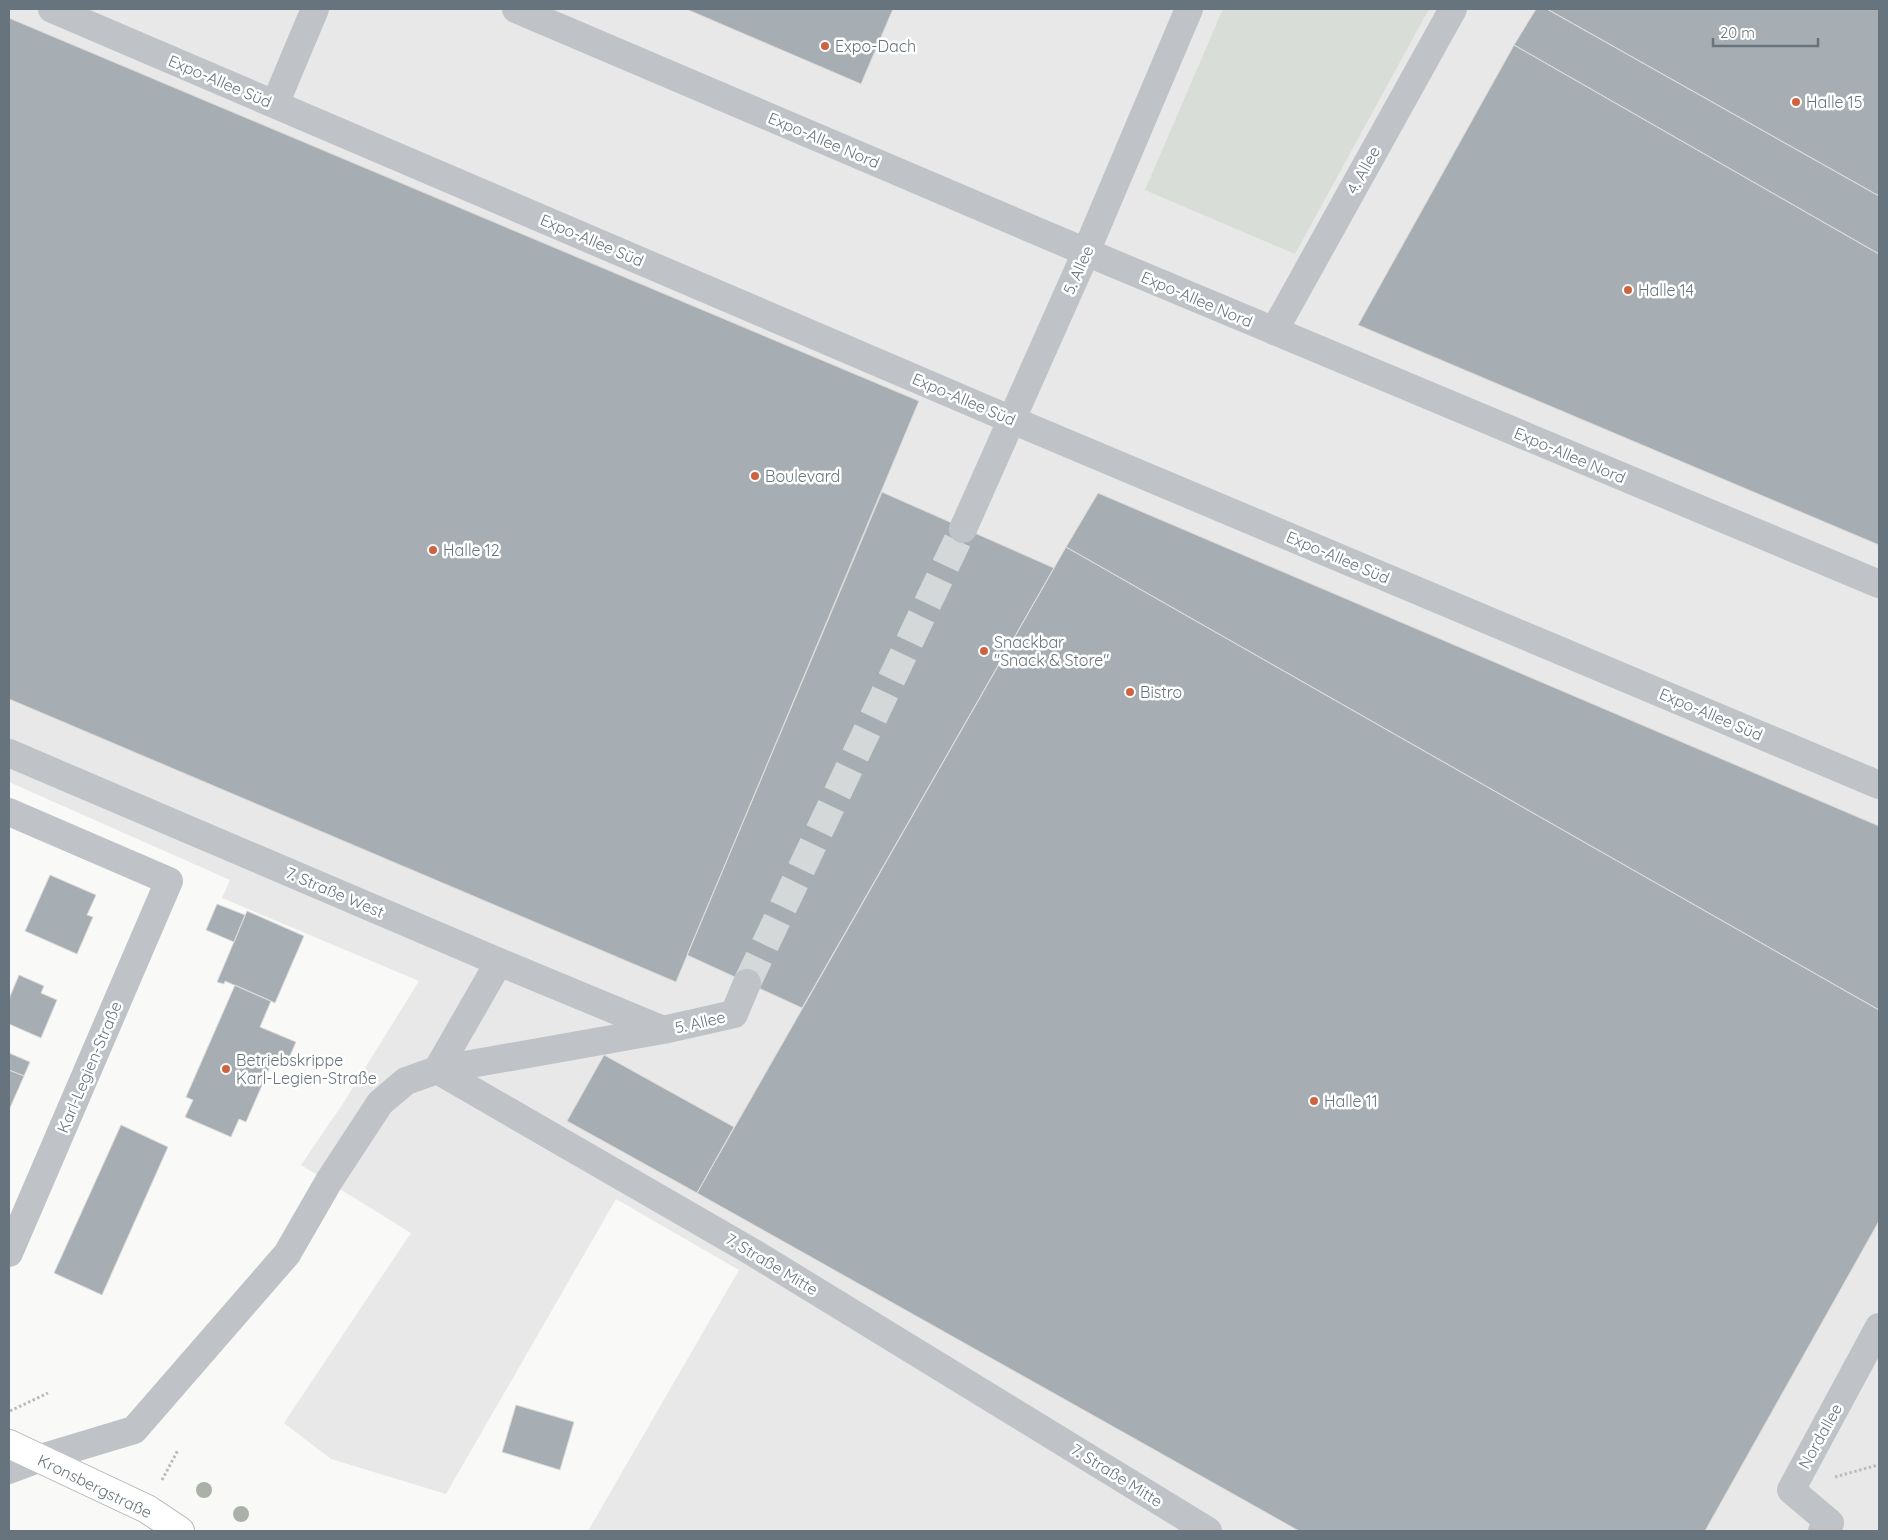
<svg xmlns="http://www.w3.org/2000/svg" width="1888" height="1540" font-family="Quicksand,sans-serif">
  <rect width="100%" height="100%" fill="#f9f9f7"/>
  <!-- built -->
  <path fill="#e7e8e7" d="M 9,9 L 1879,9 L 1879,1531 L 588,1531 L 739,1270 L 616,1199 L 446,1494 L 331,1459 L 284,1423 L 411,1233 L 301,1165 L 344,1102 L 419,981 L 222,898 L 230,880 L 9,782 Z"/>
  <!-- green -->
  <path fill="#d9ddd7" d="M 1223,9 L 1429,9 L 1295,254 L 1145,190 Z"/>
  <!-- building -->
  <path fill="#a7aeb3" stroke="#dbdbd9" d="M 686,9 L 893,9 L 861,84 Z
    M 1536,9 L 1547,9 L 1879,196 L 1879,254 L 1514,45 Z
    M 1547,9 L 1879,9 L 1879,196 Z
    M 9,18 L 919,401 L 676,982 L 9,699 Z
    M 1514,45 L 1879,254 L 1879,545 L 1358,325 Z
    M 882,492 L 1054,568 L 802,1008 L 687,955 Z
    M 1098,493 L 1879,826 L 1879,1010 L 1066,547 Z
    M 1066,547 L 1879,1010 L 1879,1221 L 1705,1531 L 1299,1531 L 697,1193 Z
    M 50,875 L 96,895 L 87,915 L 93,917 L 77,954 L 25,931 Z
    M 217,904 L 245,915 L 234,942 L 206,930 Z
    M 247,911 L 304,936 L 275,1003 L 225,981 L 224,984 L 217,982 Z
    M 19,975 L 44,986 L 41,993 L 57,1000 L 41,1038 L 9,1024 L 9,999 Z
    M 235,985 L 271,1001 L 260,1027 L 296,1042 L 286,1065 L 273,1060 L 246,1122 L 239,1119 L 231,1137 L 185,1117 L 193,1100 L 186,1097 Z
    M 9,1053 L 30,1062 L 24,1076 L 9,1070 Z
    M 604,1055 L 734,1127 L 697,1193 L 567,1121 Z
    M 9,1070 L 24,1076 L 9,1110 Z
    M 121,1125 L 168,1147 L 102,1295 L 54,1273 Z
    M 516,1405 L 574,1422 L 560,1470 L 502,1452 Z"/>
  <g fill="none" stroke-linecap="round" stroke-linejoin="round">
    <!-- minor-tunnel -->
    <path stroke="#d4d8d9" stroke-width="28" stroke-dasharray="28 14" stroke-linecap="butt" d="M 747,983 L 963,529"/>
    <!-- major casing -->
    <g stroke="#b3b7ba" stroke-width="30">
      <path id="major" d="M 9,1444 L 147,1509 L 180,1531"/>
    </g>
    <!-- path -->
    <path stroke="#b9bcbe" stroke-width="3" stroke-dasharray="2.5 2.5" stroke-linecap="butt" d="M 10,1411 L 48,1393
      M 1835,1477 L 1874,1466 L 1879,1466
      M 162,1480 L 178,1450"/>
    <!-- minor -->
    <path stroke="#bfc2c6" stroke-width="28" d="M 52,9 L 1012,420 L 1879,785
      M 516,9 L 1086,252 L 1879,584
      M 275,104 L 315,9
      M 1274,331 L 1453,9
      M 963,529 L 1080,266 L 1189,9
      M 9,753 L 499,962 L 663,1030
      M 9,812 L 169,881 L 9,1253
      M 499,962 L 437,1070 L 754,1253 L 1208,1531
      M 9,1470 L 41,1458 L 134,1430 L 287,1254 L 329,1181 L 380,1103 L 406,1081 L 437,1070 L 663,1030 L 734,1014 L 747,983
      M 1822,1531 L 1830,1523 L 1791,1490 L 1879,1327"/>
    <!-- major -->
    <use href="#major" stroke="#fff" stroke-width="28"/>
  </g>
  <!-- trees -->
  <g fill="#aab2a7">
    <circle cx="204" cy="1490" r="8"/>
    <circle cx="241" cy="1514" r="8"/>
  </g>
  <!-- markers -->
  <g fill="#ce6342" stroke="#fff" stroke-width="2">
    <circle cx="825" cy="46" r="5"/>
    <circle cx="1796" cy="102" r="5"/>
    <circle cx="1628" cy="290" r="5"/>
    <circle cx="755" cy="476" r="5"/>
    <circle cx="433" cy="550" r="5"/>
    <circle cx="984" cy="651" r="5"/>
    <circle cx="1130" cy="692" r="5"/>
    <circle cx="226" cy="1069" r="5"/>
    <circle cx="1314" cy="1101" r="5"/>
  </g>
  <g text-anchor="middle" stroke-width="5" stroke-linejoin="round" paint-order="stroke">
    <!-- poi labels -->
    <g font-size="16" fill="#67747e" stroke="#fff" text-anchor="start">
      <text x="835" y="52">Expo-Dach</text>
      <text x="1806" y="108">Halle 15</text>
      <text x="1638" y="296">Halle 14</text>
      <text x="765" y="482">Boulevard</text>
      <text x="443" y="556">Halle 12</text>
      <text x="994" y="648">Snackbar<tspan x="994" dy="18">"Snack &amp; Store"</tspan></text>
      <text x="1140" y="698">Bistro</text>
      <text x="236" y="1066">Betriebskrippe<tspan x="236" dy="18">Karl-Legien-Straße</tspan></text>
      <text x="1324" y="1107">Halle 11</text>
    </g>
    <!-- street labels -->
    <g font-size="16" fill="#67747e" stroke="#fff">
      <text transform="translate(220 81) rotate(23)" y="6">Expo-Allee Süd</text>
      <text transform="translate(824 140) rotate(23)" y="6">Expo-Allee Nord</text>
      <text transform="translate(1363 170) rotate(-61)" y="6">4. Allee</text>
      <text transform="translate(592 240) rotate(23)" y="6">Expo-Allee Süd</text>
      <text transform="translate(1078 270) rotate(-66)" y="6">5. Allee</text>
      <text transform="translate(1197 299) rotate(23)" y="6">Expo-Allee Nord</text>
      <text transform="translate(964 399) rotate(23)" y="6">Expo-Allee Süd</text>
      <text transform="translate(1570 455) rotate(23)" y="6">Expo-Allee Nord</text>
      <text transform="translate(1338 557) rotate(23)" y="6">Expo-Allee Süd</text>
      <text transform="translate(1711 714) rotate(23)" y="6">Expo-Allee Süd</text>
      <text transform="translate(335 892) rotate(23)" y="6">7. Straße West</text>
      <text transform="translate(700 1022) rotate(-13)" y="6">5. Allee</text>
      <text transform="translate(89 1067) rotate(-67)" y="6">Karl-Legien-Straße</text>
      <text transform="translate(772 1264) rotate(31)" y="6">7. Straße Mitte</text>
      <text transform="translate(1820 1436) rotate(-61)" y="6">Nordallee</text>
      <text transform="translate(1117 1475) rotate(32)" y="6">7. Straße Mitte</text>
      <text transform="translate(95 1486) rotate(26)" y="6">Kronsbergstraße</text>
    </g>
  </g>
  <!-- border -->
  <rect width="1888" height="1540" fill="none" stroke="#67747e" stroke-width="20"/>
  <!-- scale -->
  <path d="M1713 38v8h105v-8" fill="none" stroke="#67747e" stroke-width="2.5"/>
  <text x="1720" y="38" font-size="15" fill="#67747e" stroke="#ffffff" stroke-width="4" paint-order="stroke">20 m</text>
</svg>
